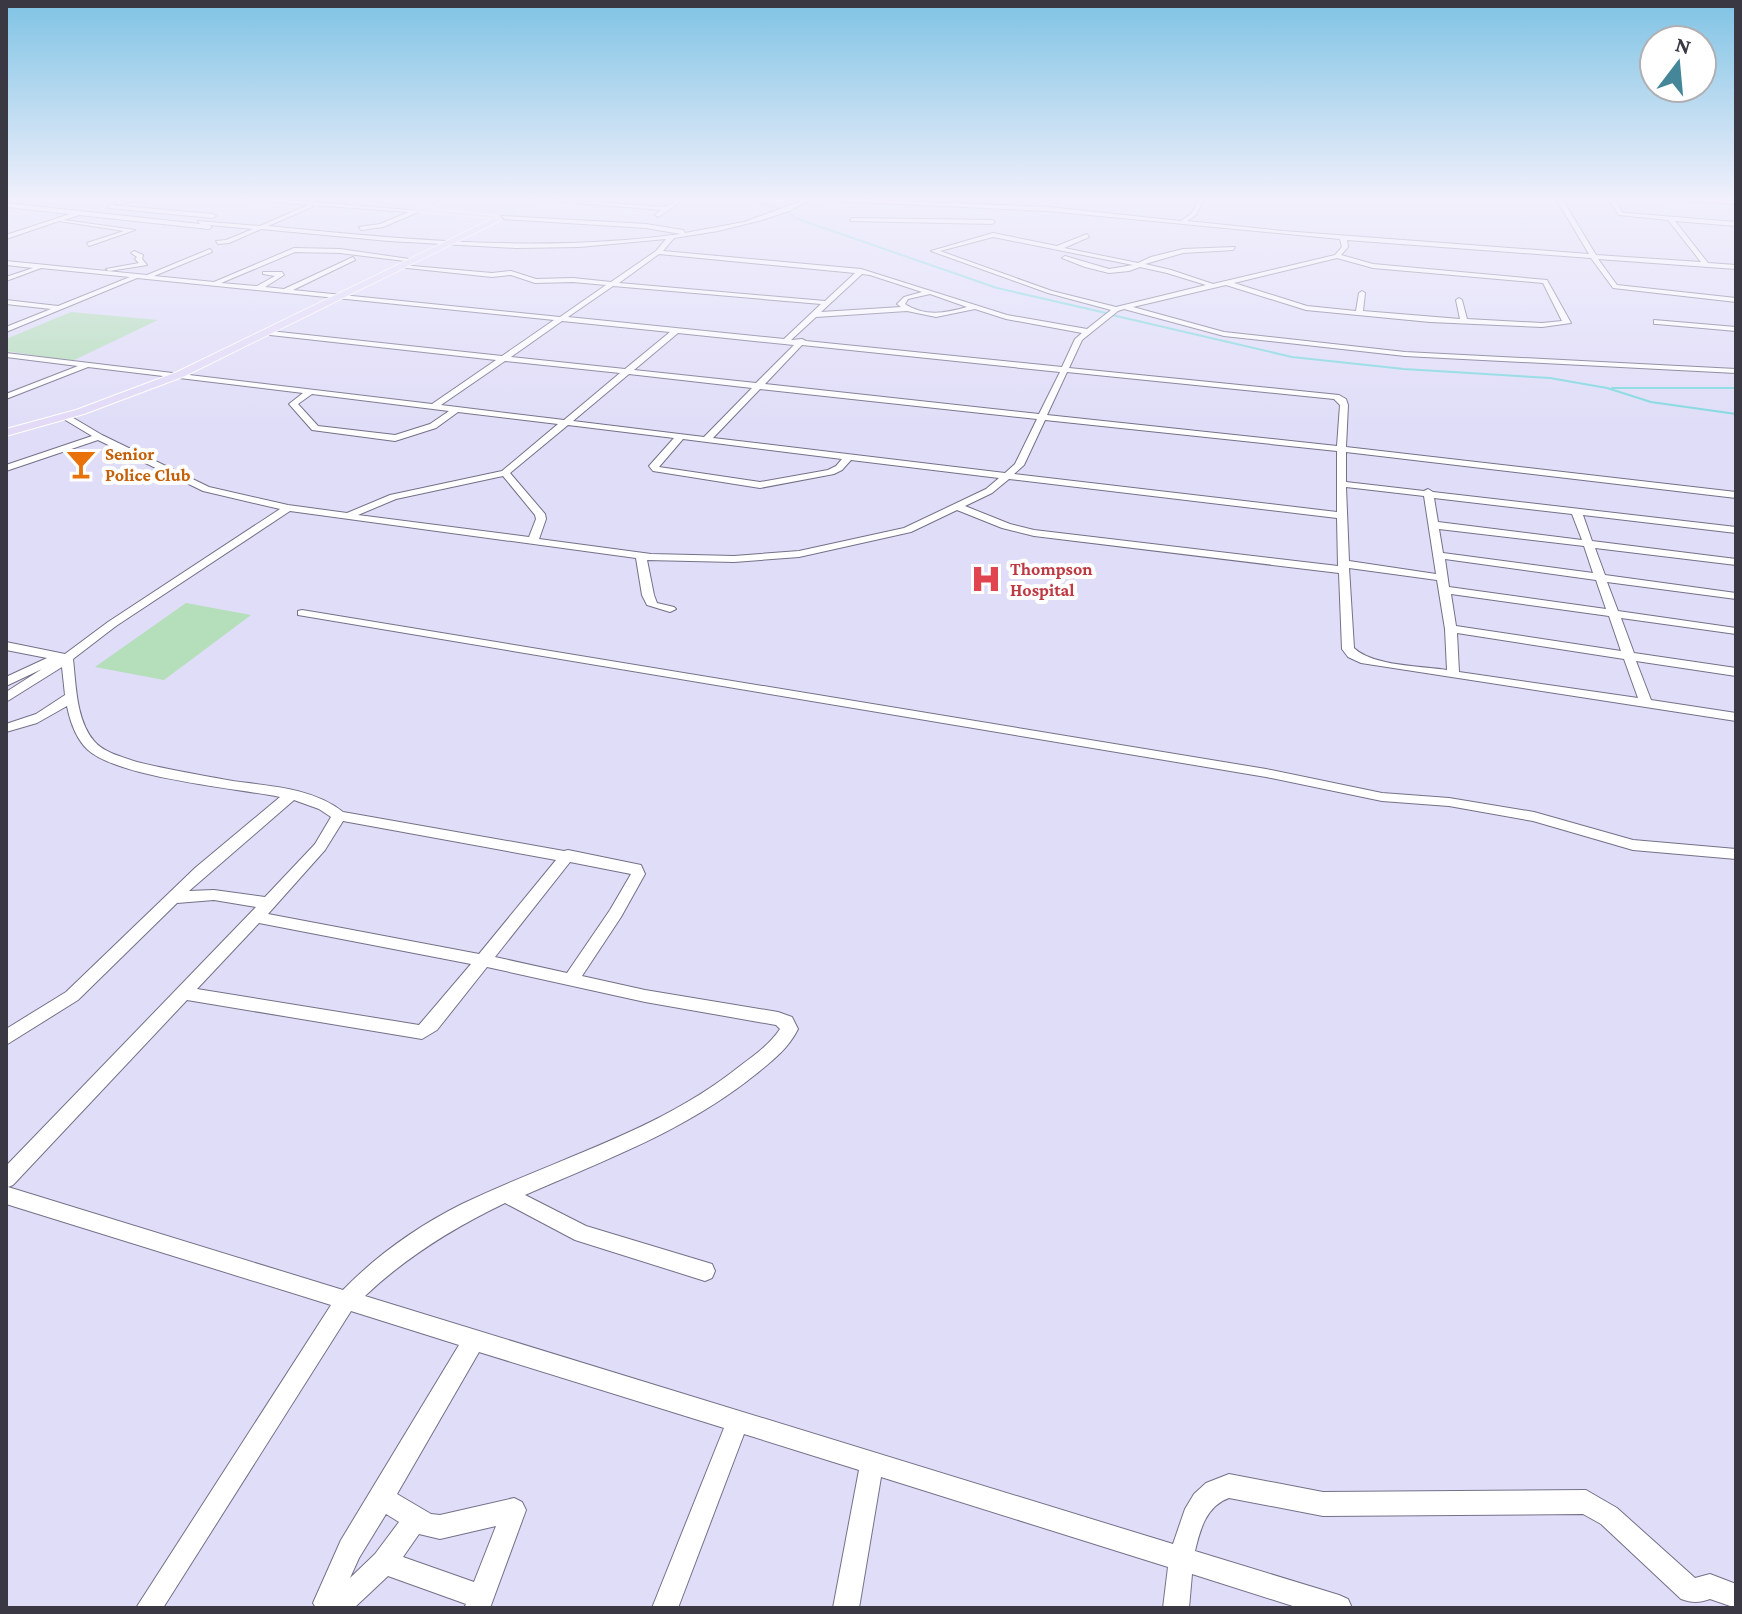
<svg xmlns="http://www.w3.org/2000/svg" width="1742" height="1614" font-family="'Crimson Pro',serif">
  <rect width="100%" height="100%" fill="#e0ddf8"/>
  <!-- green -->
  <path fill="#b5debb" d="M 71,312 L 158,320 L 72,361 L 6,351 L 6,339 Z
    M 186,603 L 251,615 L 164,680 L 95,667 Z"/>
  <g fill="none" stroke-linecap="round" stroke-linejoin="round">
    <!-- stream -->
    <path stroke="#82d9df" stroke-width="2" d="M 743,197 L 783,210
      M 787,211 L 795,218 L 997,288 L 1106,313
      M 1112,315 L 1292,357 L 1404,369 L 1550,378 L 1607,388 L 1651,402 L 1736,414
      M 1612,388 L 1736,388"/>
    <!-- minor casing -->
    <g stroke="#737188" stroke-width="2">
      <path id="minor" d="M 142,197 L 156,197 L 117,204 L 114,202 Z
        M 227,197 L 251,197 L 421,211 L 383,227 L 361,230 L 359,227 L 380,224 L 409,212 L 312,205 L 312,207 L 268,226 C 406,240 543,253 681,234 L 646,228 L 504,219 L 502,216 L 646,224 L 683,230 L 685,233 L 744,222 L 802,201 L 774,197 L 816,197 L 789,211 L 762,220 L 718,231 L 674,238 L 663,251 L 861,269 L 1007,315 L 1087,329 L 1111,310 L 1048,293 L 931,251 L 993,233 L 1057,246 L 1087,234 L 1089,237 L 1064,248 L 1138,263 L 1151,257 L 1183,249 L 1235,247 L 1233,250 L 1183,253 L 1145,264 L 1171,270 L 1213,284 L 1335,255 L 1342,247 L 1340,239 L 1048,211 L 813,200 L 816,198 L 1048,207 L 1181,221 L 1192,213 L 1199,197 L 1205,197 L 1196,215 L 1187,221 L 1283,231 L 1589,254 L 1555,197 L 1561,197 L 1596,255 L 1701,262 L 1668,220 L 1619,215 L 1607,197 L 1613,197 L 1623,213 L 1626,213 L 1736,222 L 1736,226 L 1675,221 L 1708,263 L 1736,265 L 1736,269 L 1598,259 L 1617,285 L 1736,298 L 1736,302 L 1613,288 L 1591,258 L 1347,240 L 1348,247 L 1341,255 L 1373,264 L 1547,280 L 1571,323 L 1542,327 L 1430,322 L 1306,310 L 1226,285 L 1133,307 L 1224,332 L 1405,352 L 1736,369 L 1736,373 L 1405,356 L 1224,336 L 1124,309 L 1118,311 L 1082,340 L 1069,368 L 1339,395 L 1346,399 L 1348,405 L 1346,447 L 1736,492 L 1736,498 L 1346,452 L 1346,482 L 1424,491 L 1428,489 L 1433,492 L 1736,527 L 1736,533 L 1583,515 L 1592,541 L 1736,559 L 1736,565 L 1595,548 L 1605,575 L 1736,593 L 1736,599 L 1607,582 L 1618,611 L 1736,628 L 1736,634 L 1621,618 L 1634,653 L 1736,668 L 1736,676 L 1636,661 L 1651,700 L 1736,713 L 1736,721 L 1361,663 L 1348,657 L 1342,649 L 1339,573 L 1034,536 L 1002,528 L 957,510 L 911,532 L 799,557 L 734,562 L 647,560 L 654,595 L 657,603 L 674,607 L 676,609 L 670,612 L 647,605 L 642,595 L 636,558 L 290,511 L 116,626 L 73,659 C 76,685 76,720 94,741 C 104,753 123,757 137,762 C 169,770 201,775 233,781 C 269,786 314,788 343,812 L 564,851 L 568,850 L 641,865 L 645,874 L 621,917 L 582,976 L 645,990 L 778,1012 L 792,1017 L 798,1029 C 788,1049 772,1061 756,1074 C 687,1130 605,1160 525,1195 L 586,1226 L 712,1264 L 715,1271 L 712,1278 L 705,1281 L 575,1240 L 505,1203 C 453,1228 406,1257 365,1296 L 1173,1544 L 1185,1509 L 1194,1494 L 1206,1483 L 1229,1474 L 1323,1492 L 1586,1490 L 1617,1508 L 1695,1578 L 1710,1574 L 1736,1584 L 1736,1608 L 1710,1599 C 1699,1603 1692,1603 1681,1599 L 1601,1524 L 1583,1514 L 1323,1516 L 1229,1498 C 1206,1506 1200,1530 1195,1551 L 1339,1595 L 1348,1599 L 1352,1608 L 1299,1608 L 1192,1574 L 1189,1608 L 1163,1608 L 1168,1567 L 881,1477 L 859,1608 L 833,1608 L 859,1470 L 744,1434 L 678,1608 L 652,1608 L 724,1428 L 479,1352 L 397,1494 L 431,1514 L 440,1515 L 514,1498 L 522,1502 L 526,1510 L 490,1608 L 464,1608 L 466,1604 L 388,1576 L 354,1608 L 316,1608 L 313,1603 L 341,1540 L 459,1345 L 351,1311 L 163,1608 L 136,1608 L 331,1305 L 6,1204 L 6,1166 L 256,907 L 214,900 L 177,903 L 78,1000 L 6,1045 L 6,1029 L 66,992 L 195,868 L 280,797 C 235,788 120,778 88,750 C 76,739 70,721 67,706 L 37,723 L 6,732 L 6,724 L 36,714 L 65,695 L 62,667 L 6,702 L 6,692 L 42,669 L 6,686 L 6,677 L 47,658 L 6,650 L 6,642 L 65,654 L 108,622 L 280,509 L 203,491 L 98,440 L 6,471 L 6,465 L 92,436 L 62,418 L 61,416 L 65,413 L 102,435 L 209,487 L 288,505 L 347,513 L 390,495 L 502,471 L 558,424 L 458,412 L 436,428 L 395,441 L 312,430 L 289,404 L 303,393 L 88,367 L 6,399 L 6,394 L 78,366 L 6,357 L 6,353 L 432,404 L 496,360 L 270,335 L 266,333 L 270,331 L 502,356 L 554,320 L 137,278 L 6,332 L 6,327 L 51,309 L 6,304 L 6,300 L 58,306 L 130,277 L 41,268 L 6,281 L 6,277 L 33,268 L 6,265 L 6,261 L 147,275 L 210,249 L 212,252 L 154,276 L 214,282 L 294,248 L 340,249 L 416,260 L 413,262 L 340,253 L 295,252 L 221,283 L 257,286 L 275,276 L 263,274 L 263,272 L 282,272 L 284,275 L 265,287 L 284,289 L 353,257 L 355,260 L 293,290 L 560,317 L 606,285 L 573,282 L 535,283 L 511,275 L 492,277 L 398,267 L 401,265 L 492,273 L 511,271 L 536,279 L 573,278 L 611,282 L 656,251 L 666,239 L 579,247 L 516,248 L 389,241 L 261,229 L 229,243 L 218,244 L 216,241 L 226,240 L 253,229 L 200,224 L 198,221 L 260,226 L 308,205 ZM 993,237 L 1133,265 L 1109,269 L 1065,256 L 1062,258 L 1085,267 L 1109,273 L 1129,271 L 1140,267 L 1167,273 L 1206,285 L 1116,307 L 1052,291 L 940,251 ZM 659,254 L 855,273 L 825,301 L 619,283 ZM 1337,258 L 1373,268 L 1543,283 L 1562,321 L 1542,323 L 1467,319 L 1462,300 L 1459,298 L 1456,300 L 1460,319 L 1363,311 L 1365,293 L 1362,291 L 1359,293 L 1356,311 L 1307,306 L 1234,283 ZM 862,274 L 870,275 L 922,292 L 904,297 L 897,304 L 901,307 L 821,312 ZM 613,286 L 821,304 L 784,339 L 568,317 ZM 930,294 L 967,307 C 946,313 925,317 905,304 L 908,299 ZM 975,309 L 1006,319 L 1082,333 L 1075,339 L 1062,367 L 806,341 L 802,339 L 791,340 L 816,317 L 907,311 L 936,317 ZM 562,321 L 670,332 L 625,369 L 511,357 ZM 678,333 L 794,345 L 756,383 L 634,370 ZM 802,345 L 1060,372 L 1039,414 L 765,384 ZM 505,361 L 620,373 L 564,420 L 441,405 ZM 1067,372 L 1334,399 L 1340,405 L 1337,446 L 1047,415 ZM 629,374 L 752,388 L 704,437 L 573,421 ZM 760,389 L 1037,419 L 1015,464 L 1005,473 L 713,438 ZM 312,394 L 449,411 L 430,424 L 395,435 L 318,426 L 298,404 ZM 1045,420 L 1337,451 L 1337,512 L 1014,474 L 1024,465 ZM 568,425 L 674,438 L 649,466 L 653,471 L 760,488 L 834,474 L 842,470 L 851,460 L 999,478 L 986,489 L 904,528 L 799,551 L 734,556 L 651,554 L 539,539 L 546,519 L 545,514 L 510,473 ZM 683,439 L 842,459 L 836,466 L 828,470 L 760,482 L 659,467 ZM 503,476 L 535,515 L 536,519 L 529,537 L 358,515 L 396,499 ZM 1009,479 L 1337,518 L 1338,566 L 1034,530 L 1010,524 L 965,506 L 992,493 ZM 1346,487 L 1424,496 L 1436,574 L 1349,561 ZM 1434,498 L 1572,514 L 1582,540 L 1438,522 ZM 1439,529 L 1584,546 L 1593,573 L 1443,553 ZM 1445,559 L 1596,580 L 1606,609 L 1449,587 ZM 1349,568 L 1437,580 L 1445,629 L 1447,670 C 1421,666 1372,666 1354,648 ZM 1451,594 L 1609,616 L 1621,651 L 1456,626 ZM 1457,633 L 1624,659 L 1638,698 L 1459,672 ZM 294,800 L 319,809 L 331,817 L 315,844 L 265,897 L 214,890 L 189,891 ZM 343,821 L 556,860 L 479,954 L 268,914 L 325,850 ZM 570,862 L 631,874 L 610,910 L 567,973 L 495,957 ZM 259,923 L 471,964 L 419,1025 L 197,989 ZM 487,967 L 645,1002 L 776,1025 L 780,1029 C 770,1044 755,1055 740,1066 C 658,1132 555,1159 462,1204 C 418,1226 377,1255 343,1290 L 8,1187 L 13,1185 L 187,1000 L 422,1039 L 437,1030 ZM 386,1514 L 399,1522 L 375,1554 L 350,1578 L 359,1558 ZM 496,1526 L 474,1582 L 403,1557 L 419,1534 L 440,1539 Z
        M 509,197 L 666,207 L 681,197 L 688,197 L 658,217 L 655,215 L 661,210 Z
        M 1654,197 L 1736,200 L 1736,204 L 1657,199 Z
        M 6,203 L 209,225 L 212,227 L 209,229 L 79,215 L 64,220 L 135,230 L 89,246 L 87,243 L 124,231 L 59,221 L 6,239 L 6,235 L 70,214 L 6,207 Z
        M 110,205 L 213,214 L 216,216 L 213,218 L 108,208 Z
        M 852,218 L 992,220 L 995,222 L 992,224 L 850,221 Z
        M 134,251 L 143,255 L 142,259 L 147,265 L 109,271 L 106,269 L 139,263 L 135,259 L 137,257 L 131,253 Z
        M 1654,320 L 1736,327 L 1736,331 L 1657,324 L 1654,324 Z
        M 302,610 L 1266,769 L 1382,793 L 1449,798 L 1534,812 L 1633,840 L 1736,849 L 1736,859 L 1633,850 L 1533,821 L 1449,806 L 1382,801 L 1266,777 L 298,615 L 298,611 Z"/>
    </g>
    <!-- major casing -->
    <g stroke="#fff" stroke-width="2">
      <path id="major" d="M 443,197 L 453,197 L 428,209 L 497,216 L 493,218 L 414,211 Z
        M 494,218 L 501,220 L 185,376 L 84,414 L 6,436 L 6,429 L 76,410 L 177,372 Z"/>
    </g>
    <!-- minor -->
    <use href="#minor" fill="#fff" fill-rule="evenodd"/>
    <!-- major -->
    <use href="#major" fill="#e2daf7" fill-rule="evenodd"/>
    <!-- minor-bridge casing -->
    <g stroke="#737188" stroke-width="7" stroke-linecap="butt">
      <path id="minor-bridge" d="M 803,199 L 816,200"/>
    </g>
    <!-- minor-bridge -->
    <use href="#minor-bridge" stroke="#fff" stroke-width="6"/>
  </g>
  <!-- sky -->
  <linearGradient id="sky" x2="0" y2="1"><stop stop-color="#7fc3e4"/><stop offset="0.47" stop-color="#f1f0fc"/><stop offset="1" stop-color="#f1f0fc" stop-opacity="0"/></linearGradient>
  <rect width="1742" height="423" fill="url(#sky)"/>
  <!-- icons -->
  <defs>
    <g id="bar-bare" transform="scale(2.4)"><path d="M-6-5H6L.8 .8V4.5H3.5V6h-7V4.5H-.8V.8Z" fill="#e8710a" stroke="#fff" stroke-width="2.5" paint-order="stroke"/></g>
    <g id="hospital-bare" transform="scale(2.4)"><path d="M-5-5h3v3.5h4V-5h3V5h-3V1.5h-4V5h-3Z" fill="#e0444e" stroke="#fff" stroke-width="2.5" paint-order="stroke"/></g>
  </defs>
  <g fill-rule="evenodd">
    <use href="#bar-bare" x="81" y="464"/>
    <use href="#hospital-bare" x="986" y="579"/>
  </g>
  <g text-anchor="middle" stroke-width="8" stroke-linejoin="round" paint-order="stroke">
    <!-- far-food labels -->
    <g font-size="18" font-weight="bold" fill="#c56008" stroke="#fff" text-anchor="start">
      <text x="105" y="460">Senior<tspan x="105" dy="21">Police Club</tspan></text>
    </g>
    <!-- far-health labels -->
    <g font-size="18" font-weight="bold" fill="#be3a42" stroke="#fff" text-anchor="start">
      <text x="1010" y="575">Thompson<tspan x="1010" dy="21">Hospital</tspan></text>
    </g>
  </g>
  <!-- border -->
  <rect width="1742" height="1614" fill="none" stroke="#393843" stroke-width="16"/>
  <!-- north arrow -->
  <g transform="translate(1678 64) rotate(16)"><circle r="38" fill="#ffffff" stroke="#b0afb4" stroke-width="2"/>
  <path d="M0-6L14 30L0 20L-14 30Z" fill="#458798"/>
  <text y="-12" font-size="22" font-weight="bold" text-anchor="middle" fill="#393843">N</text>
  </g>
</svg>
